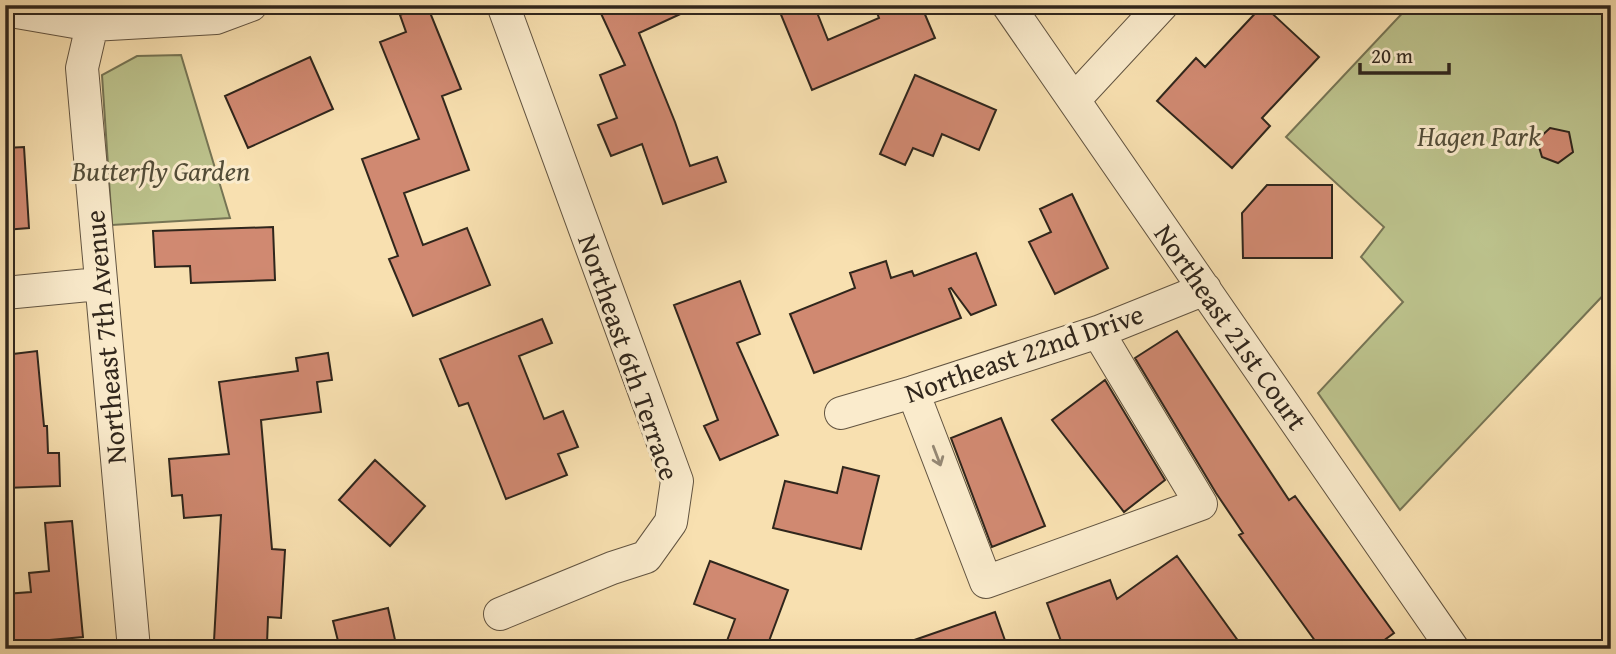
<svg xmlns="http://www.w3.org/2000/svg" width="1616" height="654" font-family="'Gentium Book Plus',serif">
  <rect width="100%" height="100%" fill="#f8e0b0"/>
  <filter id="stains"><feTurbulence type="fractalNoise" baseFrequency=".00286" numOctaves="4"/><feColorMatrix values="0 0 0 0 .2 0 0 0 0 .09 0 0 0 0 .02 0 0 0 .5 -.17"/></filter>
  <radialGradient id="worn" r=".72"><stop offset=".6" stop-color="#630" stop-opacity="0"/><stop offset="1" stop-color="#630" stop-opacity=".3"/></radialGradient>
  <!-- green -->
  <path fill="#bcc28c" stroke="#767454" stroke-width="2" d="M 1410,5 L 1611,5 L 1611,287 L 1400,510 L 1318,393 L 1403,302 L 1361,257 L 1384,227 L 1286,137 Z
    M 181,55 L 230,218 L 112,225 L 102,75 L 137,56 Z"/>
  <!-- building -->
  <path fill="#d08971" stroke="#30261c" stroke-width="2" d="M 424,5 L 427,5 L 461,89 L 442,96 L 469,170 L 404,193 L 423,245 L 467,228 L 490,285 L 413,316 L 389,259 L 398,256 L 362,159 L 419,139 L 380,42 L 406,32 L 400,15 Z
    M 597,5 L 700,5 L 639,33 L 675,122 L 690,166 L 717,157 L 726,182 L 663,204 L 642,144 L 611,156 L 598,125 L 617,118 L 600,75 L 625,65 Z
    M 777,5 L 814,5 L 828,40 L 879,18 L 874,5 L 921,5 L 935,38 L 812,90 Z
    M 1263,5 L 1319,57 L 1262,118 L 1270,126 L 1232,168 L 1157,101 L 1196,58 L 1205,67 Z
    M 310,57 L 333,109 L 248,148 L 225,96 Z
    M 915,75 L 996,110 L 979,150 L 942,134 L 933,156 L 913,148 L 905,165 L 880,154 Z
    M 1550,128 L 1569,132 L 1573,152 L 1558,163 L 1542,157 L 1537,140 Z
    M 24,147 L 29,228 L 5,230 L 5,148 Z
    M 1267,185 L 1332,185 L 1332,258 L 1243,258 L 1242,213 Z
    M 1072,194 L 1108,268 L 1055,294 L 1029,242 L 1051,232 L 1040,209 Z
    M 273,227 L 275,280 L 191,283 L 190,266 L 155,267 L 153,231 Z
    M 976,253 L 996,305 L 971,315 L 951,288 L 949,289 L 961,318 L 814,373 L 790,314 L 855,288 L 850,273 L 886,261 L 891,278 L 912,271 L 914,276 Z
    M 740,281 L 760,334 L 737,343 L 778,435 L 720,460 L 704,426 L 718,420 L 674,305 Z
    M 542,319 L 552,343 L 519,356 L 544,419 L 563,411 L 578,447 L 558,454 L 567,475 L 506,499 L 468,403 L 459,406 L 440,359 Z
    M 1177,331 L 1289,500 L 1295,496 L 1394,633 L 1372,649 L 1321,649 L 1239,535 L 1243,533 L 1216,493 L 1135,358 Z
    M 37,351 L 44,426 L 47,426 L 48,453 L 59,453 L 60,486 L 5,488 L 5,355 Z
    M 328,353 L 332,380 L 317,382 L 321,412 L 261,420 L 272,549 L 285,550 L 281,618 L 268,617 L 267,644 L 214,641 L 221,515 L 184,518 L 182,495 L 172,496 L 169,459 L 229,454 L 219,382 L 298,371 L 296,358 Z
    M 1105,380 L 1165,480 L 1124,512 L 1052,420 Z
    M 1001,418 L 1045,526 L 992,547 L 951,438 Z
    M 375,460 L 425,506 L 390,546 L 339,500 Z
    M 843,467 L 879,476 L 861,549 L 773,528 L 785,481 L 837,493 Z
    M 72,521 L 83,637 L 5,644 L 5,594 L 31,592 L 29,573 L 49,571 L 45,523 Z
    M 1177,556 L 1244,649 L 1064,649 L 1047,603 L 1110,580 L 1117,599 Z
    M 710,561 L 788,590 L 766,649 L 724,649 L 735,619 L 694,604 Z
    M 388,608 L 397,649 L 340,649 L 333,621 Z
    M 995,612 L 1008,649 L 901,649 L 900,645 Z"/>
  <g fill="none" stroke-linecap="round" stroke-linejoin="round">
    <!-- street casing -->
    <g stroke="#625441" stroke-width="34">
      <path id="street" d="M 1008,5 L 1453,649
        M 5,10 L 92,25 L 216,18 L 251,5
        M 92,25 L 82,68 L 134,649
        M 1074,100 L 1162,5
        M 5,293 L 99,284
        M 913,392 L 986,582 L 1201,504 L 1098,332
        M 841,413 L 913,392 L 1098,332 L 1205,289
        M 500,614 L 612,568 L 646,557 L 671,522 L 677,481 L 503,5"/>
    </g>
    <!-- street -->
    <use href="#street" stroke="#faebcc" stroke-width="32"/>
  </g>
  <!-- one-way arrows -->
  <defs><path id="oneway-shaft" d="M-6 0H5M1.5-3L5.5 0L1.5 3" fill="none" stroke-width="1.6" stroke-linecap="round" stroke-linejoin="round" transform="scale(1.75)"/></defs>
  <use stroke="#958874" href="#oneway-shaft" transform="translate(937 456) rotate(69)"/>
  <g text-anchor="middle" stroke-width="6" stroke-linejoin="round" paint-order="stroke">
    <!-- park labels -->
    <g font-size="28" font-style="italic" fill="#534d38" stroke="#faebcc">
      <text x="1479" y="146">Hagen Park</text>
      <text x="161" y="181">Butterfly Garden</text>
    </g>
    <!-- street labels -->
    <g font-size="28" fill="#30261c" stroke="#faebcc">
      <text transform="translate(1231 327) rotate(55)" y="10">Northeast 21st Court</text>
      <text transform="translate(105 337) rotate(-95)" y="10">Northeast 7th Avenue</text>
      <text transform="translate(1024 353) rotate(-19)" y="10">Northeast 22nd Drive</text>
      <text transform="translate(629 357) rotate(71)" y="10">Northeast 6th Terrace</text>
    </g>
  </g>
  <!-- margin -->
  <rect width="1616" height="654" fill="none" stroke="#f8e0b0" stroke-width="28"/>
  <rect x="7" y="7" width="1602" height="640" fill="none" stroke="#30261c" stroke-width="3.5"/>
  <rect x="14" y="14" width="1588" height="626" fill="none" stroke="#30261c" stroke-width="2"/>
  <!-- scale -->
  <path d="M1360 63v10h89v-10" fill="none" stroke="#30261c" stroke-width="3.5"/>
  <text x="1371" y="63" font-size="21" fill="#30261c" stroke="#faebcc" stroke-width="5" paint-order="stroke">20 m</text>
  <rect width="100%" height="100%" filter="url(#stains)"/>
  <rect width="100%" height="100%" fill="url(#worn)"/>
</svg>
